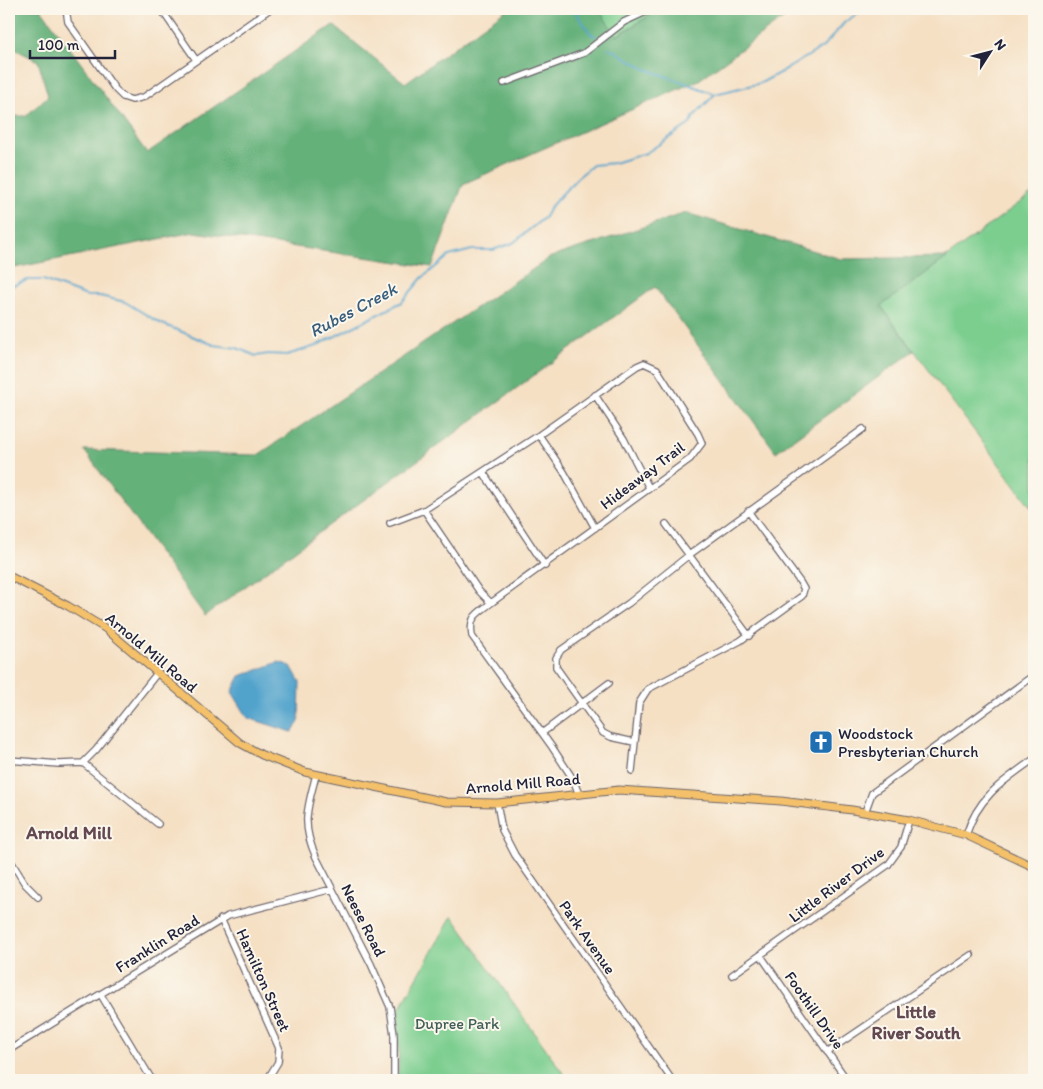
<svg xmlns="http://www.w3.org/2000/svg" width="1043" height="1089" font-family="Itim,sans-serif">
  <rect width="100%" height="100%" fill="#fbf7ec"/>
  <filter id="ink" filterUnits="userSpaceOnUse"><feTurbulence type="fractalNoise" baseFrequency=".02" numOctaves="2"/><feDisplacementMap in="SourceGraphic" scale="10" xChannelSelector="R" yChannelSelector="G"/><feConvolveMatrix kernelMatrix="1 2 1 2 8 2 1 2 1" color-interpolation-filters="sRGB"/></filter>
  <filter id="wash" filterUnits="userSpaceOnUse"><feTurbulence type="fractalNoise" baseFrequency=".0096" numOctaves="4" result="noise"/><feDisplacementMap in="SourceGraphic" scale="20" xChannelSelector="R" yChannelSelector="G"/><feGaussianBlur stdDeviation="1.12" result="paint"/><feColorMatrix in="noise" values="0 0 0 0 0 0 0 0 0 0 0 0 0 0 0 0 0 1.4 0 .05"/><feComposite in="paint" operator="in"/></filter>
  <g filter="url(#wash)">
    <rect width="100%" height="100%" fill="#f5e0c4"/>
    <!-- green -->
    <path fill="#7cce8f" stroke="#4f7865" d="M 598,9 L 660,9 L 616,36 Z
      M 1034,192 L 1034,511 L 881,306 Z
      M 452,916 L 568,1080 L 398,1080 L 399,1047 L 396,1015 Z"/>
    <!-- forest -->
    <path fill="#65b17a" stroke="#446a5a" d="M 9,9 L 41,9 L 147,153 L 333,25 L 405,83 L 507,9 L 598,9 L 617,36 L 660,9 L 796,9 L 699,80 L 463,184 L 432,267 L 194,232 L 9,269 L 9,116 L 26,116 L 48,96 L 38,61 L 9,46 Z
      M 686,213 L 841,259 L 948,257 L 881,306 L 914,351 L 776,452 L 655,287 L 205,616 L 84,450 L 258,455 L 551,257 Z"/>
    <!-- water -->
    <path fill="#51a3cc" stroke="#3a6284" d="M 279,662 L 291,666 L 300,682 L 299,722 L 292,732 L 248,718 L 232,692 L 240,676 Z"/>
    <g fill="none" stroke-linecap="round" stroke-linejoin="round">
      <!-- stream -->
      <path stroke="#51a3cc" stroke-width="2" d="M 573,9 L 591,34 L 595,36
        M 609,48 L 646,69 L 715,94
        M 9,287 L 28,280 L 43,280 L 87,296 L 100,296 L 125,302 L 160,323 L 214,345 L 237,348 L 256,356 L 268,354 L 287,355 L 316,346 L 402,302 L 422,278 L 449,256 L 472,250 L 493,250 L 513,243 L 545,217 L 551,206 L 577,178 L 593,165 L 614,163 L 646,153 L 690,124 L 694,116 L 715,94 L 761,83 L 790,67 L 823,47 L 845,22 L 864,9"/>
    </g>
  </g>
  <g filter="url(#ink)">
    <g fill="none" stroke-linecap="round" stroke-linejoin="round">
      <!-- minor casing -->
      <g stroke="#6c646b" stroke-width="8">
        <path id="minor" d="M 66,9 L 68,22 L 115,89 L 123,97 L 132,100 L 144,97 L 270,9
          M 161,9 L 196,60
          M 504,83 L 584,53 L 624,22 L 652,9
          M 595,395 L 624,439 L 649,488
          M 539,435 L 564,472 L 595,528
          M 483,472 L 545,566
          M 424,510 L 479,591 L 491,603
          M 390,523 L 424,510 L 539,435 L 637,366 L 644,363 L 657,369 L 698,434 L 702,443 L 690,459 L 491,603 C 476,615 469,616 472,636 L 552,747 L 573,779 L 578,792
          M 666,524 L 749,636
          M 542,733 L 609,683
          M 634,742 L 611,737 L 603,733 L 556,667 L 556,658 L 561,650 L 629,603 L 689,555 L 863,429
          M 9,760 L 59,764 L 83,763 L 96,750 L 158,672
          M 83,763 L 158,824
          M 632,771 L 639,703 L 648,689 L 740,641 L 802,596 L 804,589 L 800,582 L 748,511
          M 316,775 C 307,809 301,824 316,857 L 371,964 L 390,1007 L 394,1035 L 394,1080
          M 497,803 L 502,830 L 515,855 L 672,1080
          M 865,812 L 872,793 L 1034,675
          M 966,835 C 978,797 1003,781 1034,759
          M 9,858 L 25,884 L 38,897
          M 221,919 L 279,1048 L 278,1062 L 267,1080
          M 761,956 L 847,1080
          M 732,975 L 888,865 L 901,847 L 909,820
          M 101,995 L 152,1080
          M 9,1050 L 228,916 L 332,889
          M 827,1052 L 971,955"/>
      </g>
      <!-- major casing -->
      <g stroke="#6c646b" stroke-width="9">
        <path id="major" d="M 9,576 L 68,606 L 106,629 L 240,743 L 262,755 L 305,772 L 446,802 L 497,803 L 619,790 L 781,801 L 852,810 L 909,820 L 966,835 L 1034,867"/>
      </g>
      <!-- minor -->
      <use href="#minor" stroke="#fff" stroke-width="5.5"/>
      <!-- major -->
      <use href="#major" stroke="#f4c16b" stroke-width="7"/>
    </g>
  </g>
  <!-- icons -->
  <defs>
    <g id="church-square" transform="scale(1.25)"><rect x="-9" y="-9" width="18" height="18" rx="4" fill="#1f6fb2" stroke="#fbf7ec"/><path d="M-1.2-6h2.4v3.5h3.3v2.4h-3.3V6h-2.4V-.1h-3.3v-2.4h3.3Z" fill="#fff"/></g>
  </defs>
  <g fill-rule="evenodd">
    <use href="#church-square" x="821" y="742"/>
  </g>
  <g text-anchor="middle" stroke-width="4" stroke-linejoin="round" paint-order="stroke">
    <!-- street labels -->
    <g font-size="16" fill="#22223b" stroke="#fbf7ec">
      <text transform="translate(642 475) rotate(-37)" y="6">Hideaway Trail</text>
      <text transform="translate(152 652) rotate(40)" y="6">Arnold Mill Road</text>
      <text transform="translate(523 783) rotate(-5)" y="6">Arnold Mill Road</text>
      <text transform="translate(836 884) rotate(-37)" y="6">Little River Drive</text>
      <text transform="translate(364 920) rotate(63)" y="6">Neese Road</text>
      <text transform="translate(588 937) rotate(55)" y="6">Park Avenue</text>
      <text transform="translate(157 943) rotate(-32)" y="6">Franklin Road</text>
      <text transform="translate(264 980) rotate(66)" y="6">Hamilton Street</text>
      <text transform="translate(815 1010) rotate(55)" y="6">Foothill Drive</text>
    </g>
    <!-- poi labels -->
    <g font-size="16" fill="#22223b" stroke="#fbf7ec" text-anchor="start">
      <text x="838" y="739">Woodstock<tspan x="838" dy="18">Presbyterian Church</tspan></text>
    </g>
    <!-- park labels -->
    <g font-size="16" fill="#425e58" stroke="#fbf7ec">
      <text x="457" y="1029">Dupree Park</text>
    </g>
    <!-- water labels -->
    <g font-size="18" font-style="italic" fill="#375c7c" stroke="#fbf7ec">
      <text transform="translate(353 310) rotate(-28)" y="6">Rubes Creek</text>
    </g>
    <!-- neighbourhood labels -->
    <g font-size="18" font-weight="bold" fill="#634851" stroke="#fbf7ec">
      <text x="69" y="839">Arnold Mill</text>
      <text x="916" y="1018">Little<tspan x="916" dy="21">River South</tspan></text>
    </g>
  </g>
  <!-- margin -->
  <rect width="1043" height="1089" fill="none" stroke="#fbf7ec" stroke-width="30"/>
  <!-- north arrow -->
  <g transform="translate(990 52) rotate(54)" stroke="#fbf7ec" stroke-width="4" paint-order="stroke">
  <path d="M0-4L9 19L0 12L-9 19Z" fill="#22223b"/>
  <text y="-8" font-size="14" font-weight="bold" text-anchor="middle" fill="#22223b">N</text>
  </g>
  <!-- scale -->
  <path d="M30 50v8h85v-8" fill="none" stroke="#22223b" stroke-width="2.5"/>
  <text x="38" y="50" font-size="15" fill="#22223b" stroke="#fbf7ec" stroke-width="4" paint-order="stroke">100 m</text>
</svg>
